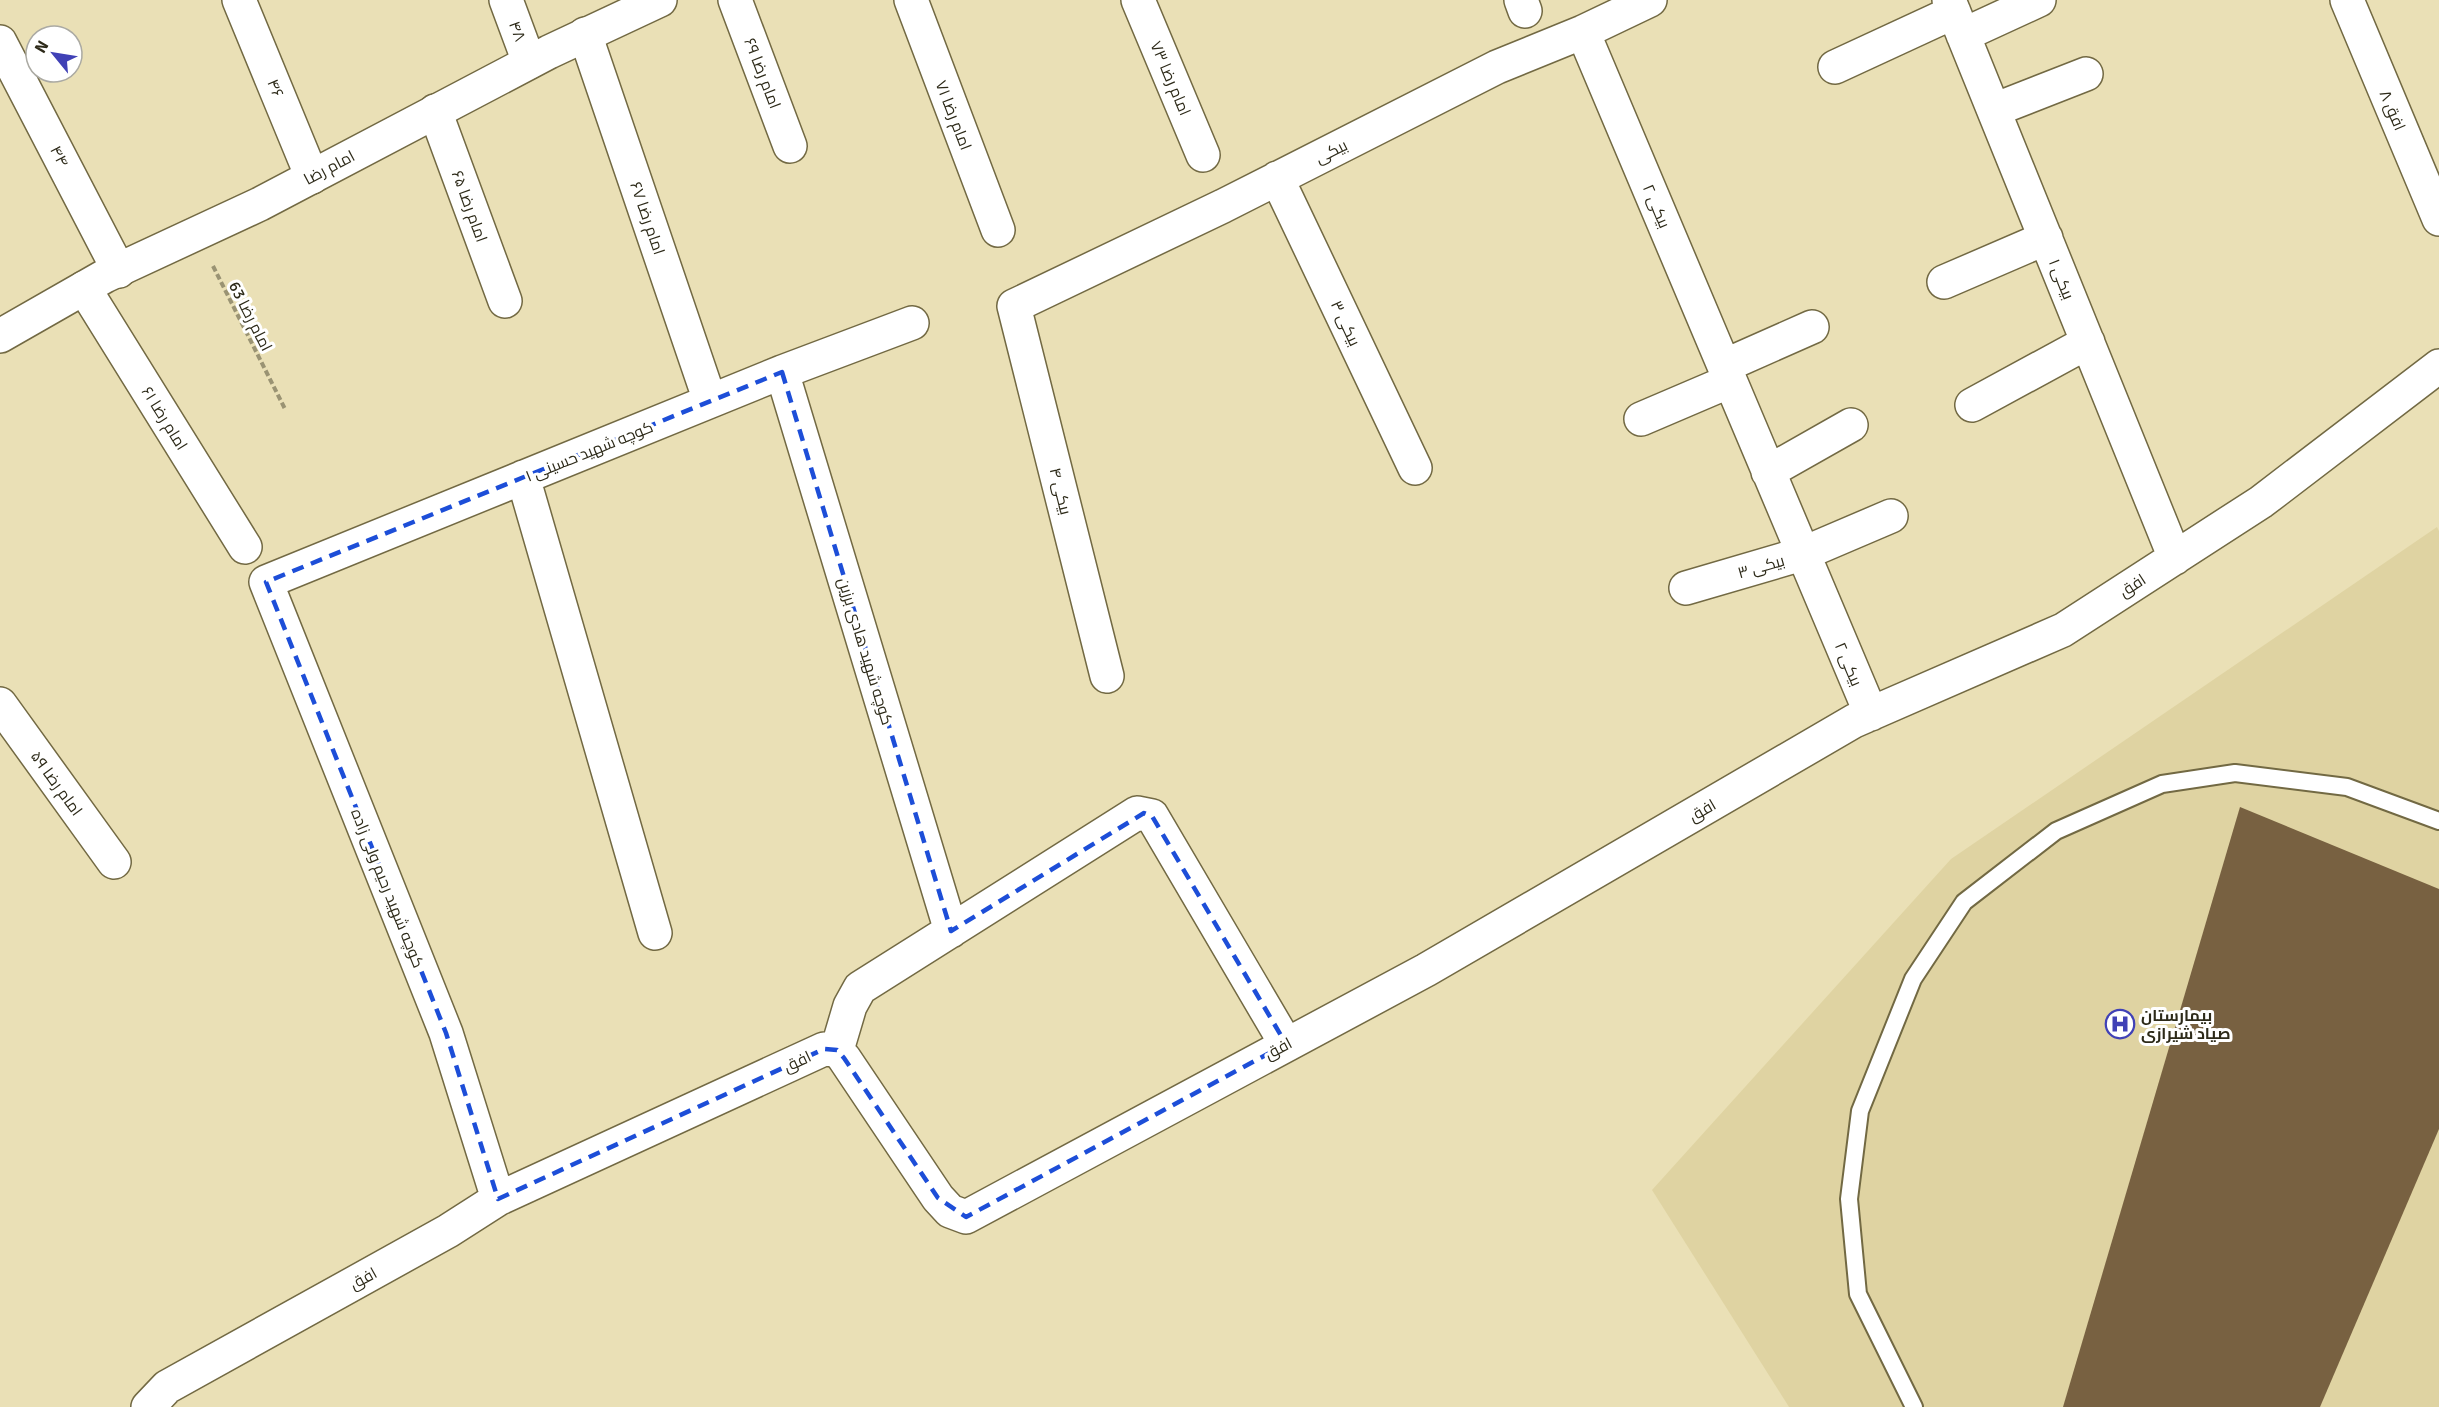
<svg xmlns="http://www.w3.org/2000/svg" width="2439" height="1407" font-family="Signika,Cairo,sans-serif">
  <rect width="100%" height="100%" fill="#eae0b6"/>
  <!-- built -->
  <path fill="#dfd3a2" d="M 2437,527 L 2439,531 L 2439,1407 L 1789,1407 L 1652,1190 L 1951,859 Z"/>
  <!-- building -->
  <path fill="#786141" d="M 2240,807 L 2439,889 L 2439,1129 L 2320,1407 L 2063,1407 Z"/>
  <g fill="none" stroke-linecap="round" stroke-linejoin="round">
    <!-- lane casing -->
    <g stroke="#726943" stroke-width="20">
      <path id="lane" d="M 1914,1407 L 1858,1294 L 1849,1199 L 1860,1111 L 1913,979 L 1964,902 L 2056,831 L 2162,784 L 2235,773 L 2347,787 L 2439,821"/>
    </g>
    <!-- street casing -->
    <g stroke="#726943" stroke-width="36">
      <path id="street" d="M 239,0 L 312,177
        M 506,0 L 529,62
        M 735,0 L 790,146
        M 911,0 L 998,230
        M 1138,0 L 1203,155
        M 1521,0 L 1525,11
        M 1949,0 L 2175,558
        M 2347,0 L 2439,219
        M 1583,32 L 1871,714
        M 585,34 L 710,401
        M 1963,35 L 2039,0
        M 0,42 L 119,271
        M 1835,67 L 1954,12
        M 1994,110 L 2086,74
        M 435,111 L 505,301
        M 1277,178 L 1415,468
        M 1944,282 L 2046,238
        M 84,288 L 245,547
        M 1724,366 L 1812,327
        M 782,372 L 951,931
        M 1972,405 L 2088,342
        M 1641,419 L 1730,381
        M 1768,472 L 1851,425
        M 523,477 L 655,933
        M 1686,588 L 1802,554 L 1891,516
        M 1107,676 L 1014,306 L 1223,206 L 1497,67 L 1583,32 L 1650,0
        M 0,704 L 114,862
        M 837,1050 L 850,1006 L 860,988 L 1137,813 L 1152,816 L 1286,1044
        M 498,1199 L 446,1033 L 266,582 L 782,372 L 912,323
        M 148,1407 L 167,1387 L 448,1231 L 498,1199 L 824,1049 L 837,1050 L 844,1058 L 938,1198 L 950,1211 L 966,1217 L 1426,970 L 1854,721 L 2063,630 L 2261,502 L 2439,366"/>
    </g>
    <!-- secondary casing -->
    <g stroke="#726943" stroke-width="36">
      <path id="secondary" d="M 0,336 L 105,276 L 260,204 L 549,52 L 660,0"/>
    </g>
    <!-- path -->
    <path stroke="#9a9373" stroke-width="4" stroke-dasharray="6 3" stroke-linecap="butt" d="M 213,266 L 285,409"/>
    <!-- lane -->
    <use href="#lane" stroke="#fff" stroke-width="16"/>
    <!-- street -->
    <use href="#street" stroke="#fff" stroke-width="33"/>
    <!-- secondary -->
    <use href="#secondary" stroke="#fff" stroke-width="33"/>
  </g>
  <!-- marked area -->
  <path fill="none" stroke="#1d4ed8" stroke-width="4.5" stroke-dasharray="12 8" stroke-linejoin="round" d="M 782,372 L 951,931 L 1144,813 L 1152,816 L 1286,1044 L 966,1217 L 938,1198 L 844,1058 L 837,1050 L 824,1049 L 498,1199 L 446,1033 L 266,582 Z"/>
  <!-- icons -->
  <defs>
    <g id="hospital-ring" transform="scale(1.5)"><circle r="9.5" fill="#fff" stroke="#4041b6" stroke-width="1.5"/><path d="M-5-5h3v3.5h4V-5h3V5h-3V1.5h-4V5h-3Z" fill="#4041b6"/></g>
  </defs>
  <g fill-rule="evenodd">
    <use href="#hospital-ring" x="2120" y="1024"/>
  </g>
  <g text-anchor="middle" stroke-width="6" stroke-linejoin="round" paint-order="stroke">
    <!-- street labels -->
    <g font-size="16" fill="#2d2a19" stroke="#fff">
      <text transform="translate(518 31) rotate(70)" y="6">۴۸</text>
      <text transform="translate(763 73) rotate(69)" y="6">امام رضا ۶۹</text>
      <text transform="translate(1171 78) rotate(67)" y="6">امام رضا ۷۳</text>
      <text transform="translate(276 88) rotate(67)" y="6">۴۶</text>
      <text transform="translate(2393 110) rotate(67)" y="6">افق ۸</text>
      <text transform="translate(954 115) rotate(69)" y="6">امام رضا ۷۱</text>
      <text transform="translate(1331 151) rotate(-27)" y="6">بیکی</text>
      <text transform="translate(60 156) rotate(63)" y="6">۴۴</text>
      <text transform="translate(329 167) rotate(-28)" y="6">امام رضا</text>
      <text transform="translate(470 206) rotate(70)" y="6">امام رضا ۶۵</text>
      <text transform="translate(1657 206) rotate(67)" y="6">۲ بیکی</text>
      <text transform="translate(648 218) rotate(71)" y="6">امام رضا ۶۷</text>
      <text transform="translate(2062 279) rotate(68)" y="6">۱ بیکی</text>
      <text transform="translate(251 316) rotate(63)" y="6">امام رضا 63</text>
      <text transform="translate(1346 323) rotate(65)" y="6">۳ بیکی</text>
      <text transform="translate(165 418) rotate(58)" y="6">امام رضا ۶۱</text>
      <text transform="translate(589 451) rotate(-22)" y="6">کوچه شهید حسینی ۱</text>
      <text transform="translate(1061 491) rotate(76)" y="6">۴ بیکی</text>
      <text transform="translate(1761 566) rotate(-16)" y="6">۳ بیکی</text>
      <text transform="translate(2132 585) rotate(-33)" y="6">افق</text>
      <text transform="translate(866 651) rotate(73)" y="6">کوچه شهید هادی برزین</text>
      <text transform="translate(1849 664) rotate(67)" y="6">۲ بیکی</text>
      <text transform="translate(57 783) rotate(54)" y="6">۵۹ امام رضا</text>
      <text transform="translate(1702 810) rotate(-30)" y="6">افق</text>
      <text transform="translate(388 888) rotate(68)" y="6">کوچه شهید رحیم ولی زاده</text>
      <text transform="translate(1278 1048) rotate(-28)" y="6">افق</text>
      <text transform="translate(797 1061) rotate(-25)" y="6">افق</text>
      <text transform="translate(363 1278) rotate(-29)" y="6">افق</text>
    </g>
    <!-- poi labels -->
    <g font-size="16" font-weight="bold" fill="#2d2a19" stroke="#fff" text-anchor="start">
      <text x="2141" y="1021">بیمارستان<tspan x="2141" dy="18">صیاد شیرازی</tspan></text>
    </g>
  </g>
  <!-- north arrow -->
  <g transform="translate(54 54) rotate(300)"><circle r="28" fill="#ffffff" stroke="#abaaa3" stroke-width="1.5"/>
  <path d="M0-4.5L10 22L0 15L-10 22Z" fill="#4041b6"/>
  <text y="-9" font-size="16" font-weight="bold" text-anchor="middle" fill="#2d2a19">N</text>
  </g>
</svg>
